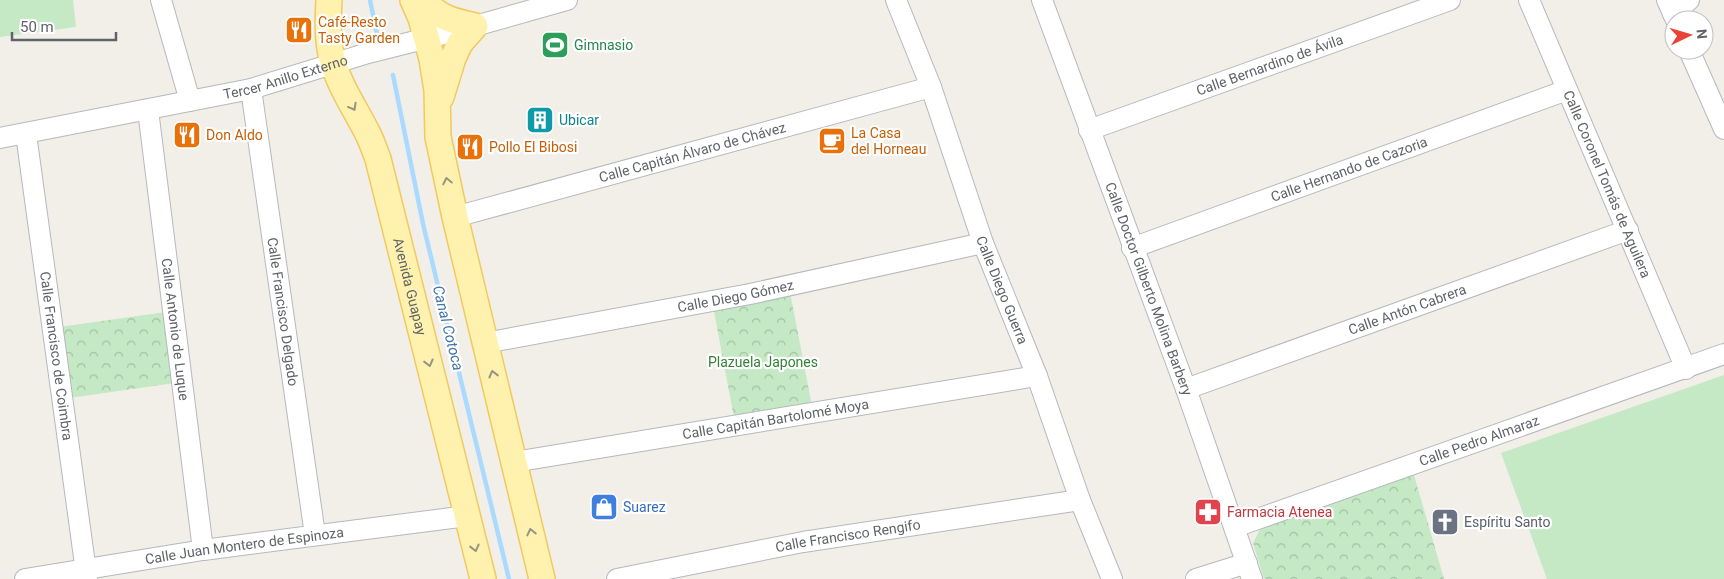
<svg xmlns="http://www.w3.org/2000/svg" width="1724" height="579" font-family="Roboto,sans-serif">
  <defs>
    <pattern id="park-crowns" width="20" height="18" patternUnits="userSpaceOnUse" patternTransform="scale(1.25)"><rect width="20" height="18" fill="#c5e8c5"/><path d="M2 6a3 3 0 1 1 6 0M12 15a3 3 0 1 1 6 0" fill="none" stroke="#a3c0a4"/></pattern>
  </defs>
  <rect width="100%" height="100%" fill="#f1efe8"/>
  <!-- grass -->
  <path fill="#c5e8c5" d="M 0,0 L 73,0 L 76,27 L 0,37 Z
    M 1724,375 L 1724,579 L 1547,579 L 1501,453 Z"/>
  <!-- park -->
  <path fill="url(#park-crowns)" d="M 790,292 L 812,406 L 734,418 L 713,306 Z
    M 166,312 L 175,383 L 69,398 L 59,327 Z
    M 1414,475 L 1444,579 L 1264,579 L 1253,543 L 1260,529 Z"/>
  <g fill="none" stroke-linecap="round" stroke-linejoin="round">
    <!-- stream -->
    <path stroke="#aadaff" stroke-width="4.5" d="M 370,0 L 377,34
      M 393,75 L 423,224 L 509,579"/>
    <!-- minor casing -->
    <g stroke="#b5b8bc" stroke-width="22">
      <g id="minor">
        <path d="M 161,0 L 190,101"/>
        <path id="s1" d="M 896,0 L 931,87 L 983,243 L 1037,376 L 1080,500 L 1112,579"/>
        <path id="s2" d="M 1042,0 L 1186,389 L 1252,579"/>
        <path id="s3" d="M 1529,0 L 1686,369"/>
        <path d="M 1667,0 L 1676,20"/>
        <path d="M 1673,14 L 1689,0"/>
        <path d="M 1689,50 L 1724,129"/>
        <path id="s4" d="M 251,89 L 315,535"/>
        <path id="s5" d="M 148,110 L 203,550"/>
        <path id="s6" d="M 1089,130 L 1450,0"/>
        <path id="s7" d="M 26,134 L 87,579"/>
        <path id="s8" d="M 0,138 L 251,89 L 368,53 L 475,26 L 567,0"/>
        <path id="s9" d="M 455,217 L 931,87"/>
        <path id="s10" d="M 1132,248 L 1567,90"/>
        <path id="s11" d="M 485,343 L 750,294 L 983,243"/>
        <path id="s12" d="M 1186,389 L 1628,230"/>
        <path id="s13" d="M 514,462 L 1037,376"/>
        <path id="s14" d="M 1235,527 L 1724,354"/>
        <path id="s15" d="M 25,579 L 203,550 L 467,516"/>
        <path id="s16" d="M 617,579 L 803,542 L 1080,500"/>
        <path d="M 1196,579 L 1247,563"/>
      </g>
    </g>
    <!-- major casing -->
    <g stroke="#f2c960" stroke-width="28">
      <g id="major">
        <path id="s17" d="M 329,0 C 328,17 327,37 331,54 C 337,83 355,108 368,134 C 372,142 375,151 378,159 L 483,579"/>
        <path d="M 413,0 L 421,18 L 432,59 L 437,90 L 438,137 L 455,217 L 542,579"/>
        <path d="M 423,0 C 439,18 452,21 475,26 L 460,43 L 453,58 L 441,97"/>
      </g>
    </g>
    <!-- minor -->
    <use href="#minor" stroke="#fff" stroke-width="20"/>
    <!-- major -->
    <use href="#major" stroke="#fff2af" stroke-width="25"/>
  </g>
  <!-- one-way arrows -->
  <defs><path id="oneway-chevron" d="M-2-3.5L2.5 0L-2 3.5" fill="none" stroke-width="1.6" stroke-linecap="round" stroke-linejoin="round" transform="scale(1.25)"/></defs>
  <g stroke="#979581">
    <use href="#oneway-chevron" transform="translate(353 107) rotate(61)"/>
    <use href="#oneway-chevron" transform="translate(447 181) rotate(-102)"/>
    <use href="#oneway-chevron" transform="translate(429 363) rotate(76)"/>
    <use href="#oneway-chevron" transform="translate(493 374) rotate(-104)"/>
    <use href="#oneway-chevron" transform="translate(531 532) rotate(-103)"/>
    <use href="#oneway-chevron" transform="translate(475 548) rotate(76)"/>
  </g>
  <!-- icons -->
  <defs>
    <g id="restaurant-square" transform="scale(1.4375)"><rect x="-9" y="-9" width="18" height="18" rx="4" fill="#e8710a" stroke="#fff"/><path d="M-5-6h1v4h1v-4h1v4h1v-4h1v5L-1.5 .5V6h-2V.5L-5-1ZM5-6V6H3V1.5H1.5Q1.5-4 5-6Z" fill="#fff"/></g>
    <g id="stadium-square" transform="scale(1.4375)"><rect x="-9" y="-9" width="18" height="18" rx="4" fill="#2e9e5b" stroke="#fff"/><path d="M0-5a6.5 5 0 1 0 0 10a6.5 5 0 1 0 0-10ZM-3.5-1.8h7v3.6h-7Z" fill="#fff"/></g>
    <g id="building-square" transform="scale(1.4375)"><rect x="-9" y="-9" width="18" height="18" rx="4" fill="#0f9aa8" stroke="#fff"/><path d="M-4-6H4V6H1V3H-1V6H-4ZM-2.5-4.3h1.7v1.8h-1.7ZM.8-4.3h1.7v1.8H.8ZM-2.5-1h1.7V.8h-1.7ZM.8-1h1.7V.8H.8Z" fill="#fff"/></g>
    <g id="cafe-square" transform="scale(1.4375)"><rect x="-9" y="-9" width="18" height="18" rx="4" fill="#e8710a" stroke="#fff"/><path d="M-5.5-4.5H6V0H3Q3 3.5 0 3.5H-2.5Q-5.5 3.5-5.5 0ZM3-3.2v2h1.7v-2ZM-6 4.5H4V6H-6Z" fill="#fff"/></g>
    <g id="shop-square" transform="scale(1.4375)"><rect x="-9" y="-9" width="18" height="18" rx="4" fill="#3f7fe0" stroke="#fff"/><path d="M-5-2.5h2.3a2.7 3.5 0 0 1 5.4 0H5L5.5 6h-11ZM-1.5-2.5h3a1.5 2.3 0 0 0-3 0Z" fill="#fff"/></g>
    <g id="pharmacy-square" transform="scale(1.4375)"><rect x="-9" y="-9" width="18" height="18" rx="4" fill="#e0444e" stroke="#fff"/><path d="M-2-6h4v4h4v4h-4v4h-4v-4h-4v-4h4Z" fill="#fff"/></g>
    <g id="church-square" transform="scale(1.4375)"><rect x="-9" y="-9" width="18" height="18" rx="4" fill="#6b7280" stroke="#fff"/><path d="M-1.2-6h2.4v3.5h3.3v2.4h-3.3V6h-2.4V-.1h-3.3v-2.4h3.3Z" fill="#fff"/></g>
  </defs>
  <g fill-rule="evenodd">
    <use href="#restaurant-square" x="299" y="30"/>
    <use href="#stadium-square" x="555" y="45"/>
    <use href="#building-square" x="540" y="120"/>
    <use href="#restaurant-square" x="187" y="135"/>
    <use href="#cafe-square" x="832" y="141"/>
    <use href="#restaurant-square" x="470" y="147"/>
    <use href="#shop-square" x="604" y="507"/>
    <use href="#pharmacy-square" x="1208" y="512"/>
    <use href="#church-square" x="1445" y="522"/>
  </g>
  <g text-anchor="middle" stroke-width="4.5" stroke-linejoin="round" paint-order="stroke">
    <!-- food labels -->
    <g font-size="14" fill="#c56008" stroke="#fff" text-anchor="start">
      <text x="318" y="27">Café-Resto<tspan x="318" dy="16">Tasty Garden</tspan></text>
      <text x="851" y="138">La Casa<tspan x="851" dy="16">del Horneau</tspan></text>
      <text x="206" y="140">Don Aldo</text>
      <text x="489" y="152">Pollo El Bibosi</text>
    </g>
    <!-- leisure labels -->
    <g font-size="14" fill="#27864d" stroke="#fff" text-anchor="start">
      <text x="574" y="50">Gimnasio</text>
    </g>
    <!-- street labels -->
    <g font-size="14" fill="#5f6368" stroke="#fff">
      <text dy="5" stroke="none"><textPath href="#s6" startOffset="192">Calle Bernardino de Ávila</textPath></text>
      <text dy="5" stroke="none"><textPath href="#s8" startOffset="292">Tercer Anillo Externo</textPath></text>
      <text dy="5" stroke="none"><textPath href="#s9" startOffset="246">Calle Capitán Álvaro de Chávez</textPath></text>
      <text dy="5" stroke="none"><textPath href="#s10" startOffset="231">Calle Hernando de Cazoria</textPath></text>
      <text dy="5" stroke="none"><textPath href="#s3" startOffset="200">Calle Coronel Tomás de Aguilera</textPath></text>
      <text dy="5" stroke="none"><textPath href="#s17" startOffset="301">Avenida Guapay</textPath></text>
      <text dy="5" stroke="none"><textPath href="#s2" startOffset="308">Calle Doctor Gilberto Molina Barbery</textPath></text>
      <text dy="5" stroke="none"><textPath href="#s1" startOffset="309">Calle Diego Guerra</textPath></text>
      <text dy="5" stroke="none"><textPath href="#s11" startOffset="255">Calle Diego Gómez</textPath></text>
      <text dy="5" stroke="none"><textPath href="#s12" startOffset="235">Calle Antón Cabrera</textPath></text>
      <text dy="5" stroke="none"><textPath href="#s4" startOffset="225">Calle Francisco Delgado</textPath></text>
      <text dy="5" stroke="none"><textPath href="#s5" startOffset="221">Calle Antonio de Luque</textPath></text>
      <text dy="5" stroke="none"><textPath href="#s7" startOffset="224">Calle Francisco de Coimbra</textPath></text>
      <text dy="5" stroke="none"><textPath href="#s13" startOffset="265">Calle Capitán Bartolomé Moya</textPath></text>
      <text dy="5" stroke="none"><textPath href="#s14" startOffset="259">Calle Pedro Almaraz</textPath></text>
      <text dy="5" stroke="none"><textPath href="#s16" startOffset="235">Calle Francisco Rengifo</textPath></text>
      <text dy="5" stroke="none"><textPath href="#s15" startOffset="222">Calle Juan Montero de Espinoza</textPath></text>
    </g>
    <!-- culture labels -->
    <g font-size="14" fill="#0d838f" stroke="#fff" text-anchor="start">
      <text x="559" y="125">Ubicar</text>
    </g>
    <!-- park labels -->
    <g font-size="14" fill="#348238" stroke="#fff">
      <text x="763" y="367">Plazuela Japones</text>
    </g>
    <!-- shop labels -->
    <g font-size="14" fill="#366cbe" stroke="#fff" text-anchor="start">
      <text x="623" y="512">Suarez</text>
    </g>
    <!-- health labels -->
    <g font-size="14" fill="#be3a42" stroke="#fff" text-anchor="start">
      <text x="1227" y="517">Farmacia Atenea</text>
    </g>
    <!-- worship labels -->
    <g font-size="14" fill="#5b616d" stroke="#fff" text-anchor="start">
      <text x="1464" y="527">Espíritu Santo</text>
    </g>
    <!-- water labels -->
    <g font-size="15" font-style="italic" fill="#4174aa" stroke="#fff">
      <text transform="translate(448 328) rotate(76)" y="5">Canal Cotoca</text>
    </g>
  </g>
  <!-- north arrow -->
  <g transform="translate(1689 35) rotate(85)"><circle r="24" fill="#ffffff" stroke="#bfc1c3"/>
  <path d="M0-4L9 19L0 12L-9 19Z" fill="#ea4335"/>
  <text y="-8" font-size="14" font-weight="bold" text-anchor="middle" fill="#5f6368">N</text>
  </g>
  <!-- scale -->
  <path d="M12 32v8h104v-8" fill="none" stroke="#5f6368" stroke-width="2.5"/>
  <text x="20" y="32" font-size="15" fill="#5f6368" stroke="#ffffff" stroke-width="4" paint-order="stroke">50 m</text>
</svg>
